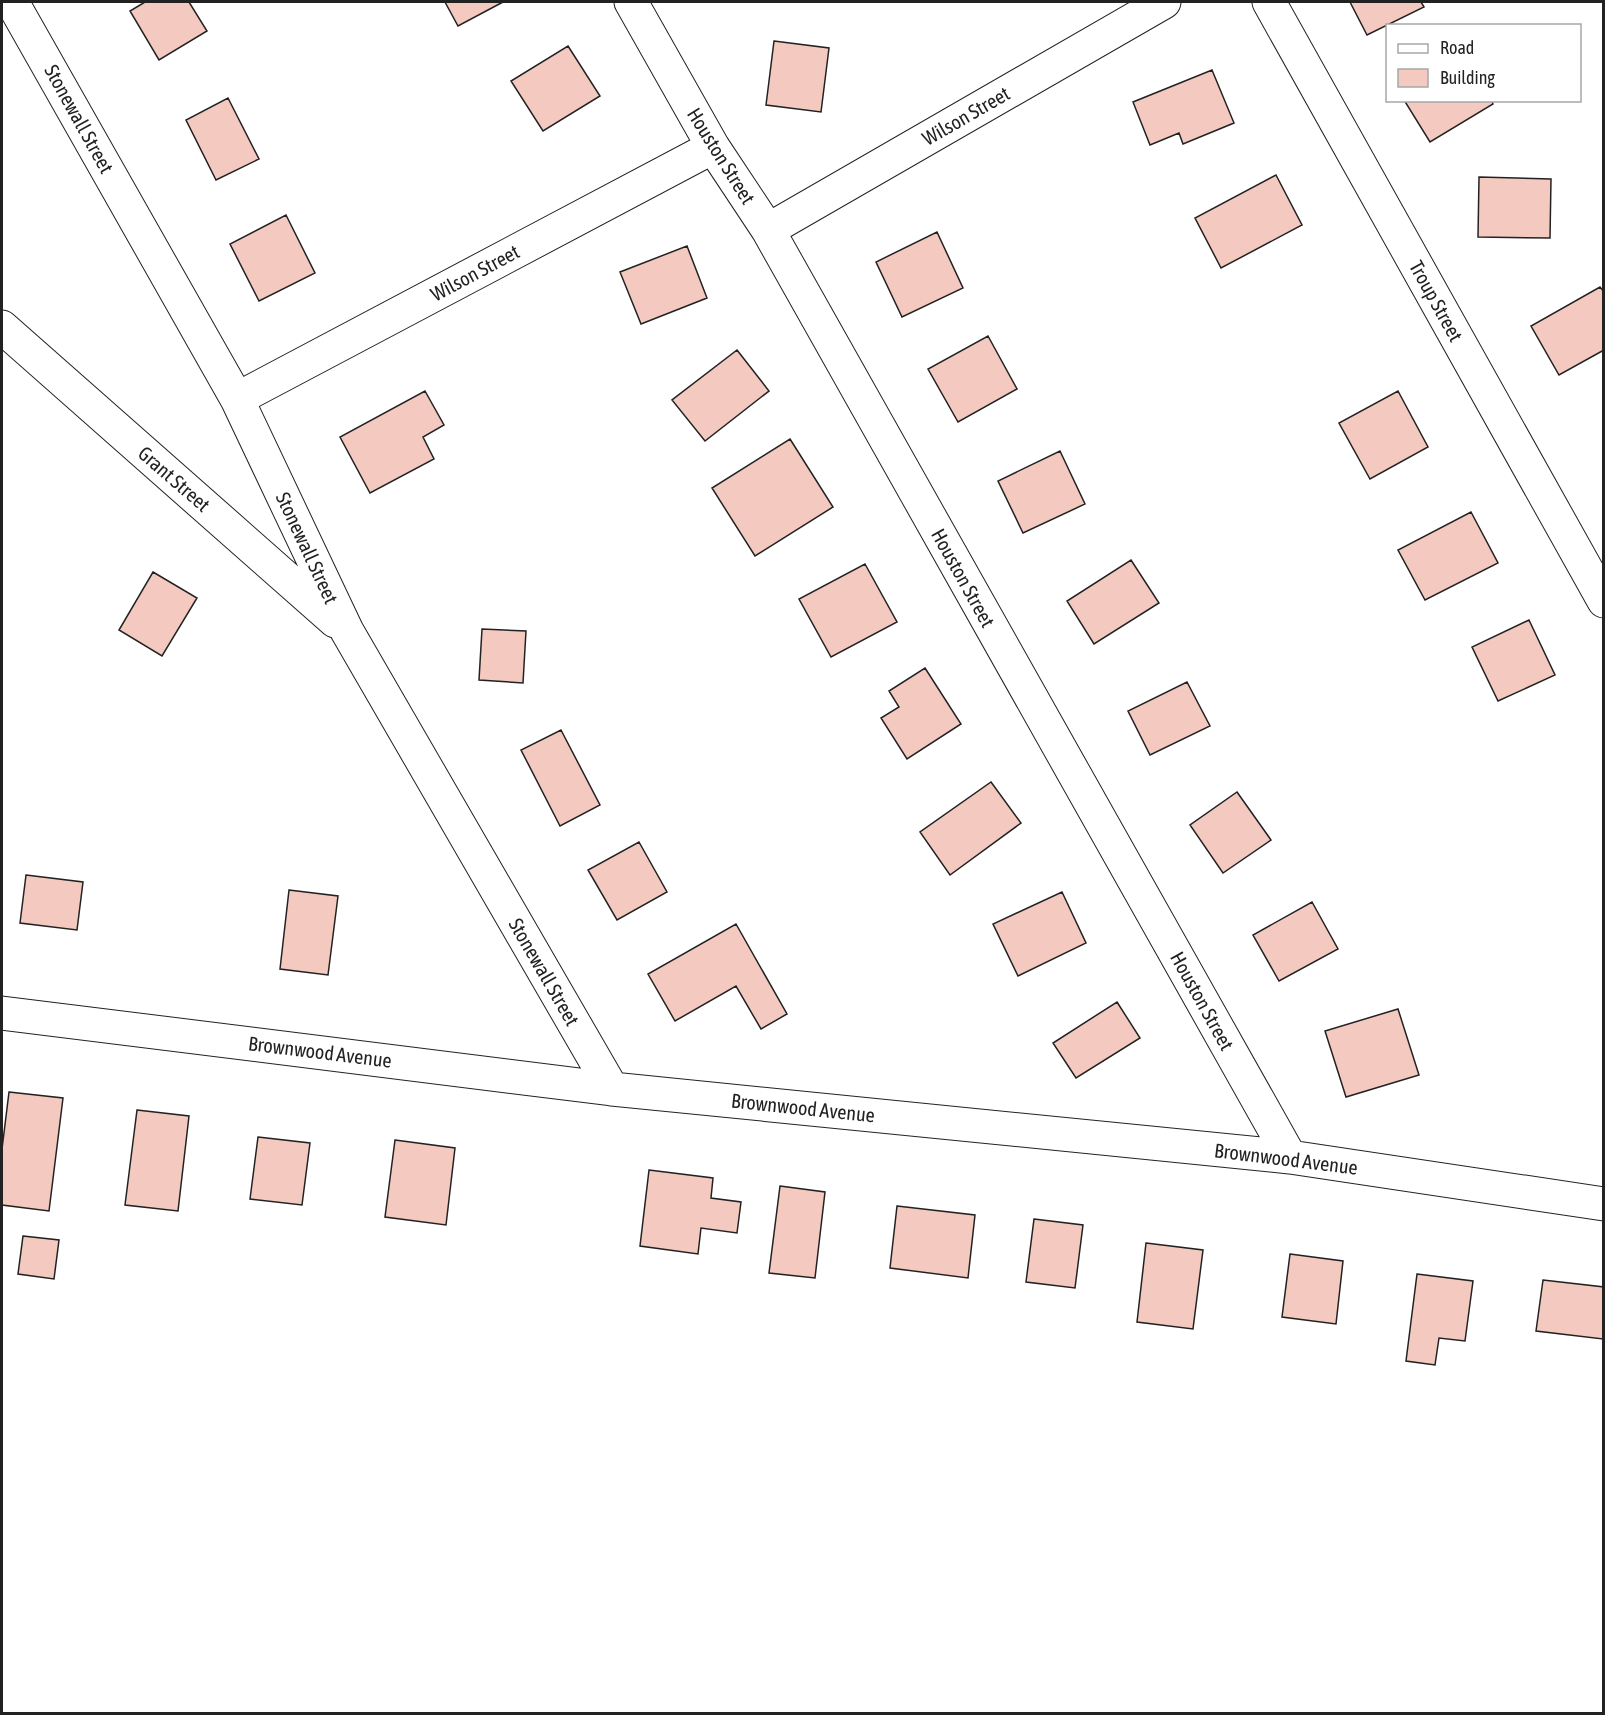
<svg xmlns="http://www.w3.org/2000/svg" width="1605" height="1715" font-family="'Asap Condensed',sans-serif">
  <rect width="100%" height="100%" fill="#fff"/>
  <!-- building -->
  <path fill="#f3c9c0" stroke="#222" stroke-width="1.5" d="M 145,2 L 189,2 L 207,31 L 159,60 L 130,11 Z
    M 445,2 L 503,2 L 458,26 Z
    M 1350,2 L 1421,2 L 1424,7 L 1367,35 Z
    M 774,41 L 829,48 L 821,112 L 766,105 Z
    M 568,46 L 600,96 L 543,131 L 511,81 Z
    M 1212,70 L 1234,123 L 1183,144 L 1179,133 L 1150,145 L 1133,102 Z
    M 228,98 L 259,159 L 216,180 L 186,120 Z
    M 1404,100 L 1491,100 L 1493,104 L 1430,142 Z
    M 1276,175 L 1302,225 L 1221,268 L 1195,218 Z
    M 1479,177 L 1551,179 L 1550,238 L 1478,237 Z
    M 286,215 L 315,273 L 259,301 L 230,244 Z
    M 937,232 L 963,288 L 902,317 L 876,262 Z
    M 687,246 L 707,298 L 641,324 L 620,272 Z
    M 1600,287 L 1604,292 L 1604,350 L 1559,375 L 1531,326 Z
    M 988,336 L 1017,389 L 958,422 L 928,369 Z
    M 737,350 L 769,391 L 705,441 L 672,400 Z
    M 425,391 L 444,425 L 423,437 L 434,459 L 370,493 L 340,437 Z
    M 1398,391 L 1428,447 L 1370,479 L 1339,423 Z
    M 790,439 L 833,507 L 755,556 L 712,488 Z
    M 1060,451 L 1085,504 L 1023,533 L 998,481 Z
    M 1471,512 L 1498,563 L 1425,600 L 1398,550 Z
    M 1131,560 L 1159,603 L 1094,644 L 1067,601 Z
    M 865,564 L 897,622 L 831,657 L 799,599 Z
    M 153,572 L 197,598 L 162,656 L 119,630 Z
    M 1529,620 L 1555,675 L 1498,701 L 1472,647 Z
    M 482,629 L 526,631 L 523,683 L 479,680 Z
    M 925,668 L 961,724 L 907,759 L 881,718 L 899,707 L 889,691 Z
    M 1187,682 L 1210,726 L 1150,755 L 1128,711 Z
    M 561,730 L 600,805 L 560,826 L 521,750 Z
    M 991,782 L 1021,823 L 950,875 L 920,832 Z
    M 1237,792 L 1271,840 L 1223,873 L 1190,825 Z
    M 639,842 L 667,892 L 617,920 L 588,870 Z
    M 26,875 L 83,882 L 77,930 L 20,923 Z
    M 289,890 L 338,896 L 328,975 L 280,969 Z
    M 1062,892 L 1086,943 L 1018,976 L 993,924 Z
    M 1312,902 L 1338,949 L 1279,981 L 1253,935 Z
    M 736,924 L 787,1014 L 761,1029 L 736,986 L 675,1021 L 648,974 Z
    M 1117,1002 L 1140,1038 L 1076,1078 L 1053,1043 Z
    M 1398,1009 L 1419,1075 L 1346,1097 L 1325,1031 Z
    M 9,1092 L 63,1098 L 49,1211 L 2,1205 L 2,1149 Z
    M 137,1110 L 189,1116 L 178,1211 L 125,1205 Z
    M 258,1137 L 310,1143 L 302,1205 L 250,1199 Z
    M 395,1140 L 455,1148 L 446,1225 L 385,1217 Z
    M 649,1170 L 713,1178 L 711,1198 L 741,1202 L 737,1233 L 701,1228 L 698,1254 L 640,1246 Z
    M 780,1186 L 825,1192 L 815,1278 L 769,1273 Z
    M 897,1206 L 975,1215 L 968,1278 L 890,1268 Z
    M 1034,1219 L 1083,1225 L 1075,1288 L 1026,1282 Z
    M 23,1236 L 59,1240 L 54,1279 L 18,1274 Z
    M 1146,1243 L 1203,1250 L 1193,1329 L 1137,1322 Z
    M 1290,1254 L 1343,1261 L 1336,1324 L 1282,1317 Z
    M 1417,1274 L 1473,1281 L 1465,1341 L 1439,1338 L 1435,1365 L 1406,1361 Z
    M 1543,1280 L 1604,1287 L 1603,1339 L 1536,1331 Z"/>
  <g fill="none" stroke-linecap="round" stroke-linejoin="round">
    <!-- minor casing -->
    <g stroke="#222" stroke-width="35">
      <path id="minor" d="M 12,2 L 237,399 L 347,631 L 612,1089
        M 631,2 L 713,147 L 768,230 L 1290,1157
        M 1269,2 L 1604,601
        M 768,230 L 1164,2
        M 2,327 L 335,621
        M 237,399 L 713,147
        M 2,1013 L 612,1089 L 1290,1157 L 1604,1204"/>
    </g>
    <!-- minor -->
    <use href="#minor" stroke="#fff" stroke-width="33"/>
  </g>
  <g text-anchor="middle" stroke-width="4.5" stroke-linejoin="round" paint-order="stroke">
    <!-- street labels -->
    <g font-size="20" fill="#222" stroke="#fff">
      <text transform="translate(966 116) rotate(-30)" y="7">Wilson Street</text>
      <text transform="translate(79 119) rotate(61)" y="7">Stonewall Street</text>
      <text transform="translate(721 156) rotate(58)" y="7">Houston Street</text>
      <text transform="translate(475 273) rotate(-28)" y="7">Wilson Street</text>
      <text transform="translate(1436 301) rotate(61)" y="7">Troup Street</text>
      <text transform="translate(174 479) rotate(41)" y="7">Grant Street</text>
      <text transform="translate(307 548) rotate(65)" y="7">Stonewall Street</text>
      <text transform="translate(963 578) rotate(61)" y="7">Houston Street</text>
      <text transform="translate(544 972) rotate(60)" y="7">Stonewall Street</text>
      <text transform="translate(1202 1001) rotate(61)" y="7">Houston Street</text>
      <text transform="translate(320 1052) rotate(7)" y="7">Brownwood Avenue</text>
      <text transform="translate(803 1108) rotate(6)" y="7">Brownwood Avenue</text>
      <text transform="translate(1286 1159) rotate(7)" y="7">Brownwood Avenue</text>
    </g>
  </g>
  <!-- border -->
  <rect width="1605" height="1715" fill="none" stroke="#222222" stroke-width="6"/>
  <!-- legend -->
  <rect x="1386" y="24" width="195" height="78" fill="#ffffff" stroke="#a7a7a7" stroke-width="1.5"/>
  <rect x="1398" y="44" width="30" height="9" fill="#ffffff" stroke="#a7a7a7" stroke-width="1.5"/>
  <text x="1440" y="54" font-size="18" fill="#222222">Road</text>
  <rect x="1398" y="69" width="30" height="18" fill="#f3c9c0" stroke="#a7a7a7" stroke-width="1.5"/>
  <text x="1440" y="84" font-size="18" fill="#222222">Building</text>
</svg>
